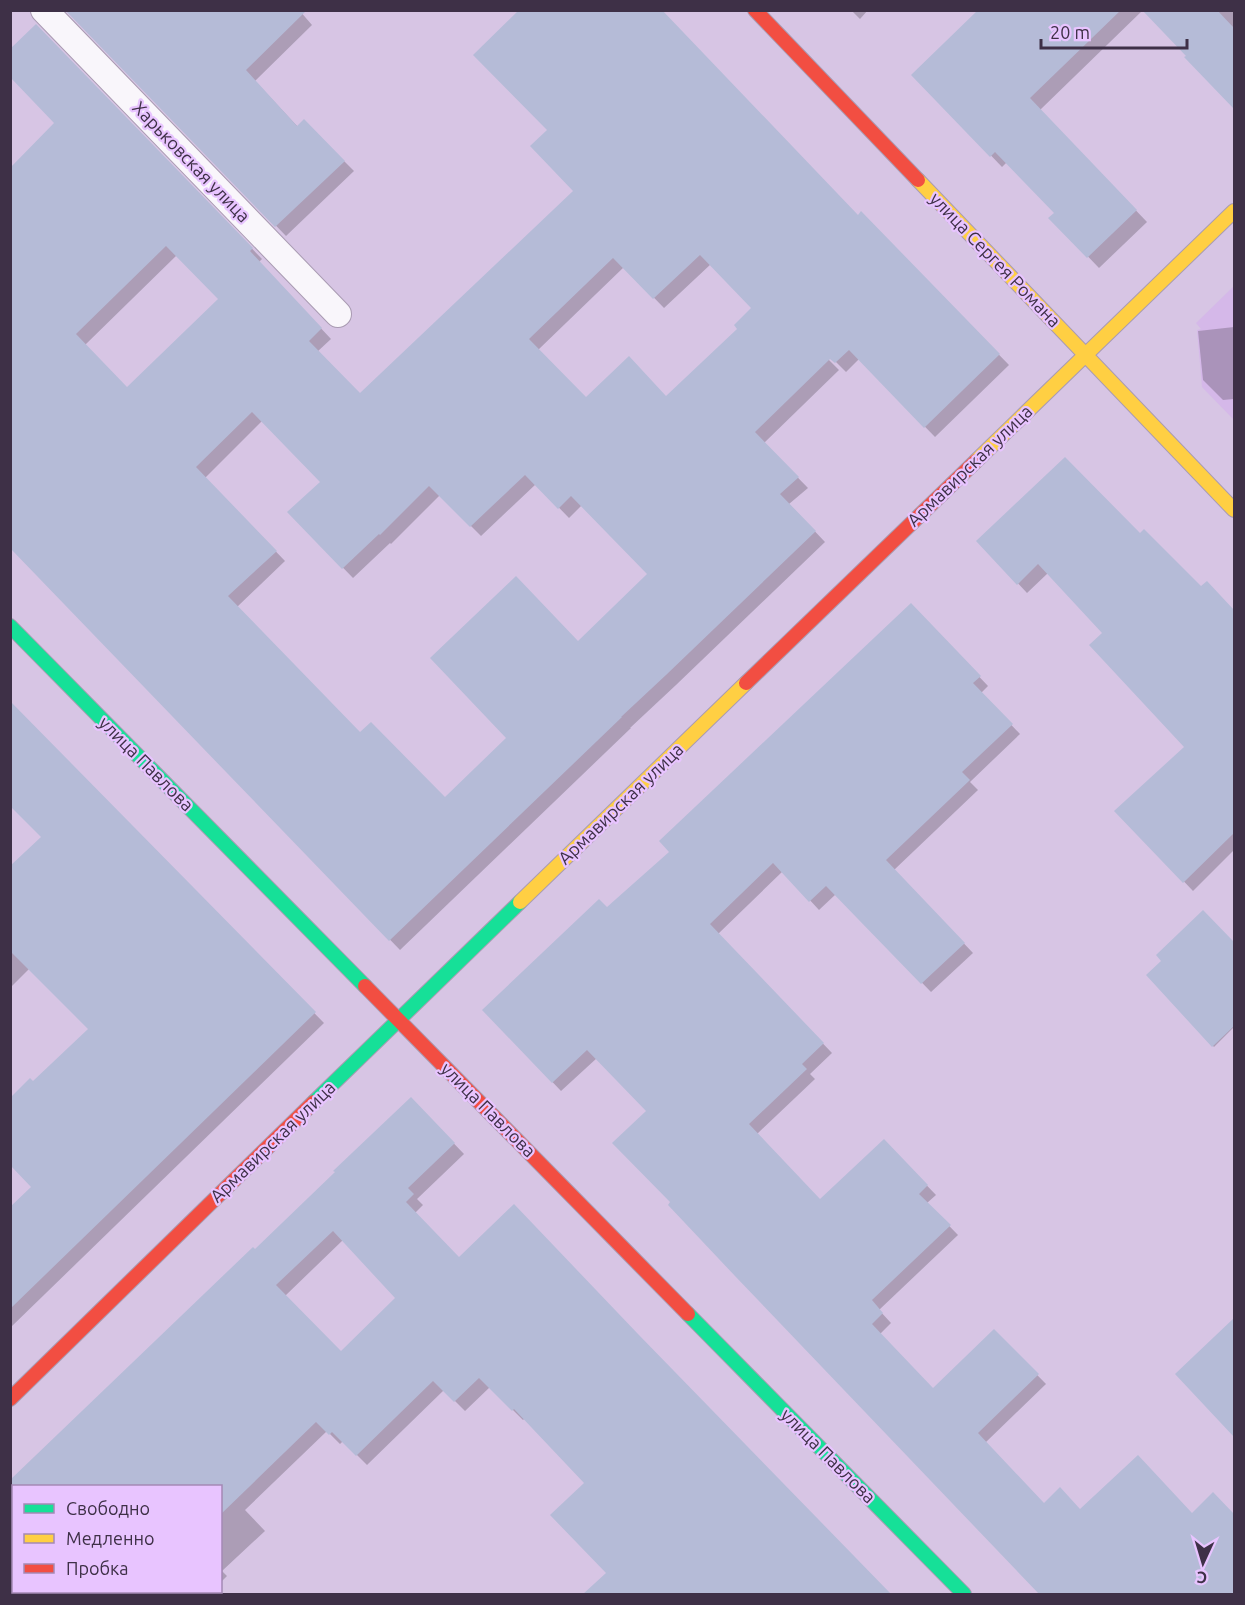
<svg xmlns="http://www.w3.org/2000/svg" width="1245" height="1605" font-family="Ubuntu,sans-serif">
  <rect width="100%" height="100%" fill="#d7c5e4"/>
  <!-- built -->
  <path fill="#d5b8e9" d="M 1234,286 L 1234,420 L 1202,387 L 1197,330 L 1201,329 L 1196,323 Z"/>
  <!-- shadow -->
  <path fill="#0003" fill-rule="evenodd" d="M 67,10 L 299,10 L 312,25 L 255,81 L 298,127 L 304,121 L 354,171 L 286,236 Z
    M 851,10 L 868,10 L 860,19 Z
    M 980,10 L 1143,10 L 1040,110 L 1147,222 L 1099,268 L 1051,218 L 1056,213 L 1007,162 L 1002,167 L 913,74 Z
    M 1144,10 L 1234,10 L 1234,107 L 1186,57 L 1188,56 Z
    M 36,26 L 262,259 L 259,262 L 331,339 L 317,352 L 360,395 L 575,191 L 549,130 L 858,217 L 861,213 L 1009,365 L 935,437 L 859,359 L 846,372 L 826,352 L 824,355 L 839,370 L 764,443 L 808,488 L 789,504 L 825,542 L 676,685 L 630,728 L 631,728 L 400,950 L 10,547 L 56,123 ZM 177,255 L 220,299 L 128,389 L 85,345 ZM 711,264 L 754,308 L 739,329 L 667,398 L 586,399 L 538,350 L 624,267 L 664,308 ZM 262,421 L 322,482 L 289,512 L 353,578 L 390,543 L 391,544 L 440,495 L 481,536 L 536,484 L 569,518 L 582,505 L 649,574 L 579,643 L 509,738 L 445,799 L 360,734 L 237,607 L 285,561 L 205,478 Z
    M 1234,327 L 1234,399 L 1223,400 L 1203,380 L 1198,331 Z
    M 1140,535 L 1201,588 L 1207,583 L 1234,612 L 1234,850 L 1193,891 L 1117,811 L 1186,747 L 1104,633 L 1048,573 L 1027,593 L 978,541 Z
    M 911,605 L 988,686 L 981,693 L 1020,734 L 970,782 L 978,790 L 894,870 L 973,953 L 931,992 L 836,894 L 819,910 L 783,871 L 718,934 L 832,1053 L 810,1074 L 815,1079 L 757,1134 L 820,1201 L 884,1141 L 936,1195 L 927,1203 L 958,1235 L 879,1310 L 891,1323 L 880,1334 L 933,1390 L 994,1331 L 1046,1384 L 985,1443 L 1044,1504 L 1081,1511 L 1192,1514 L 1213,1494 L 1234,1515 L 1234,1594 L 1042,1594 L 670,1205 L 672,1202 L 649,1111 L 597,1058 L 561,1091 L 484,1010 L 607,909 L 672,852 Z
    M 10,703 L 324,1023 L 10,1328 L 10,1209 L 33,1187 L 10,1164 L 10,1099 L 30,1080 L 33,1083 L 90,1029 L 30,968 L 10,988 L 10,868 L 43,837 Z
    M 1203,912 L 1234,944 L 1234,1027 L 1214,1047 L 1204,1036 L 1164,961 Z
    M 411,1099 L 464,1154 L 417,1199 L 423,1205 L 415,1213 L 459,1258 L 648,1346 L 889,1594 L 686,1594 L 685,1593 L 683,1594 L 618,1594 L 602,1578 L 608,1573 L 586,1483 L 525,1418 L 523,1420 L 490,1387 L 465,1411 L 444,1390 L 367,1465 L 343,1441 L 340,1444 L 327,1431 L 245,1510 L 265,1531 L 222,1571 L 227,1576 L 220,1583 L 220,1486 L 14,1486 L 14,1592 L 212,1592 L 209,1594 L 10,1594 L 10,1481 L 255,1251 ZM 343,1240 L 397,1298 L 341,1353 L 285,1296 Z
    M 1234,1320 L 1234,1434 L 1177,1374 Z"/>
  <!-- building -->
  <path fill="#b5bbd7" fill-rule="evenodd" d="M 65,10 L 307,10 L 246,70 L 297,126 L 304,119 L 345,161 L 275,227 Z
    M 519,10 L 662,10 L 858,215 L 861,211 L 1000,354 L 924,428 L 849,350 L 835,363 L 830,359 L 755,432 L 799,477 L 780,494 L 816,531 L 666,675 L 621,717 L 622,717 L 389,941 L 10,548 L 10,168 L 54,123 L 10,77 L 10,49 L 36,24 L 253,248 L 250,251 L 322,328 L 309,341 L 360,393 L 573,191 L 530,146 L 547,130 L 473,55 ZM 166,246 L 218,299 L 127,387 L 76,334 ZM 700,255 L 751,308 L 734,325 L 737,329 L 666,396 L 629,356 L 586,397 L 529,339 L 613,258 L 653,299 ZM 252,412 L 320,482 L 287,512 L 342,569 L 379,534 L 380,535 L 429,486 L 470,527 L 525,475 L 558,509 L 571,496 L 647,574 L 578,641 L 516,576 L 430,658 L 506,738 L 445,797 L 371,722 L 360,732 L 228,596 L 277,551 L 196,467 Z
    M 978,10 L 1121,10 L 1030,98 L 1137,210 L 1087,258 L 1048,218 L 1054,213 L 995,152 L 990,157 L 911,75 Z
    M 1142,10 L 1217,10 L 1234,28 L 1234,109 L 1184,57 L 1186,56 Z
    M 1065,457 L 1140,533 L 1144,529 L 1201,586 L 1207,581 L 1234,610 L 1234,833 L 1183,883 L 1114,811 L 1184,747 L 1089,645 L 1102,633 L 1038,564 L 1017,585 L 976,541 Z
    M 911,603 L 981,676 L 973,683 L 1013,724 L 962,772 L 970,780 L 886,860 L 965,943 L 921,984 L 826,886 L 809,902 L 773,863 L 710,924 L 824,1043 L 802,1064 L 807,1069 L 749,1124 L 820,1199 L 884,1139 L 928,1185 L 919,1194 L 951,1225 L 872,1300 L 883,1313 L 872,1324 L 933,1388 L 994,1329 L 1039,1374 L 978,1433 L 1044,1503 L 1060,1487 L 1080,1509 L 1138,1455 L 1192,1513 L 1213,1492 L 1234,1514 L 1234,1594 L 1039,1594 L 735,1276 L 668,1205 L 670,1202 L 612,1143 L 646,1111 L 587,1050 L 552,1083 L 482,1010 L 599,899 L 607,907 L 669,852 L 659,841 Z
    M 10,701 L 316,1012 L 10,1309 L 10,1207 L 31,1187 L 11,1166 L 11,1097 L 30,1078 L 33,1081 L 88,1029 L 10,951 L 10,866 L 41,837 L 10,806 Z
    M 1203,910 L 1234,942 L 1234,1026 L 1212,1047 L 1146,975 L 1161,961 L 1156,955 Z
    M 411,1097 L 455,1143 L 408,1188 L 414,1194 L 406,1202 L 459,1257 L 514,1204 L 638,1334 L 891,1594 L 583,1594 L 606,1573 L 550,1515 L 584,1483 L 514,1409 L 512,1411 L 479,1378 L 454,1402 L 433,1381 L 356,1456 L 332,1432 L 329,1435 L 316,1422 L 220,1515 L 220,1486 L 10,1486 L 10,1480 L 253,1247 L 255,1249 L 335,1172 L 333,1171 ZM 333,1231 L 395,1298 L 341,1351 L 276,1285 Z
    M 1234,1318 L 1234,1437 L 1175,1374 Z"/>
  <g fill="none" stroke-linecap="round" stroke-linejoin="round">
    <!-- lane casing -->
    <g stroke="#a99bb2" stroke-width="28">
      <path id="lane" d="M 44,10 L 338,314"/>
    </g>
    <!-- fast casing -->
    <g stroke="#a99bb2" stroke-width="16">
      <path id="fast" d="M 10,626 L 365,986
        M 314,1102 L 520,902
        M 688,1314 L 964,1594"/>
    </g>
    <!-- slow casing -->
    <g stroke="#a99bb2" stroke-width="16">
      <path id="slow" d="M 918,180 L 1234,510
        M 976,461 L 1234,211
        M 520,902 L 746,683"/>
    </g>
    <!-- jam casing -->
    <g stroke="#a99bb2" stroke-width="16">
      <path id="jam" d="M 755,10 L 918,180
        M 746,683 L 976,461
        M 365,986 L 688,1314
        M 10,1399 L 314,1102"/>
    </g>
    <!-- lane -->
    <use href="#lane" stroke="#f9f6fb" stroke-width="26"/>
    <!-- fast -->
    <use href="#fast" stroke="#16e098" stroke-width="14"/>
    <!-- slow -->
    <use href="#slow" stroke="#ffcf43" stroke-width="14"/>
    <!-- jam -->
    <use href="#jam" stroke="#f24e42" stroke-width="14"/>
  </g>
  <g text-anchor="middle" stroke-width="4.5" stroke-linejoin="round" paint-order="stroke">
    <!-- street labels -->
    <g font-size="18" fill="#3e3047" stroke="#e8c4ff">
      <text transform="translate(191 162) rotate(46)" y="6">Харьковская улица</text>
      <text transform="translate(995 260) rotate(46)" y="6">улица Сергея Романа</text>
      <text transform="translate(970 466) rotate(-44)" y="6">Армавирская улица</text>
      <text transform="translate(146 764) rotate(45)" y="6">улица Павлова</text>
      <text transform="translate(621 804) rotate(-44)" y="6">Армавирская улица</text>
      <text transform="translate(488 1110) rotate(45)" y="6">улица Павлова</text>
      <text transform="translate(273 1142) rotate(-44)" y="6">Армавирская улица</text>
      <text transform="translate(828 1456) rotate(45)" y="6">улица Павлова</text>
    </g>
  </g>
  <!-- border -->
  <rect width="1245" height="1605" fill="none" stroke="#3e3047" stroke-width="24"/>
  <!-- legend -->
  <rect x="12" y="1485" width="210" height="108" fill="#e8c4ff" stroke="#a489b5" stroke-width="1.5"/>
  <rect x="24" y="1504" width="30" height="9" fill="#16e098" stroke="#a489b5" stroke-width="1.5"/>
  <text x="66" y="1515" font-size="18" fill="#3e3047">Свободно</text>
  <rect x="24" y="1534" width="30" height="9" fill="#ffcf43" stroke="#a489b5" stroke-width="1.5"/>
  <text x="66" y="1545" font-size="18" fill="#3e3047">Медленно</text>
  <rect x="24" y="1564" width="30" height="9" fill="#f24e42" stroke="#a489b5" stroke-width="1.5"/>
  <text x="66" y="1575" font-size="18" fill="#3e3047">Пробка</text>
  <!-- north arrow -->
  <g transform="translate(1203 1563) rotate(184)" stroke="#e8c4ff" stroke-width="4.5" paint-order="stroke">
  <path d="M0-4.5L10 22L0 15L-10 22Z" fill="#3e3047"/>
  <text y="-9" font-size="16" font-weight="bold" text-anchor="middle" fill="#3e3047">С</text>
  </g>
  <!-- scale -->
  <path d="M1041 39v9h146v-9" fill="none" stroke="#3e3047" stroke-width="3"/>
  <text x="1050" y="39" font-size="18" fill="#3e3047" stroke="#e8c4ff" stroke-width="4.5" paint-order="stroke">20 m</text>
</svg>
